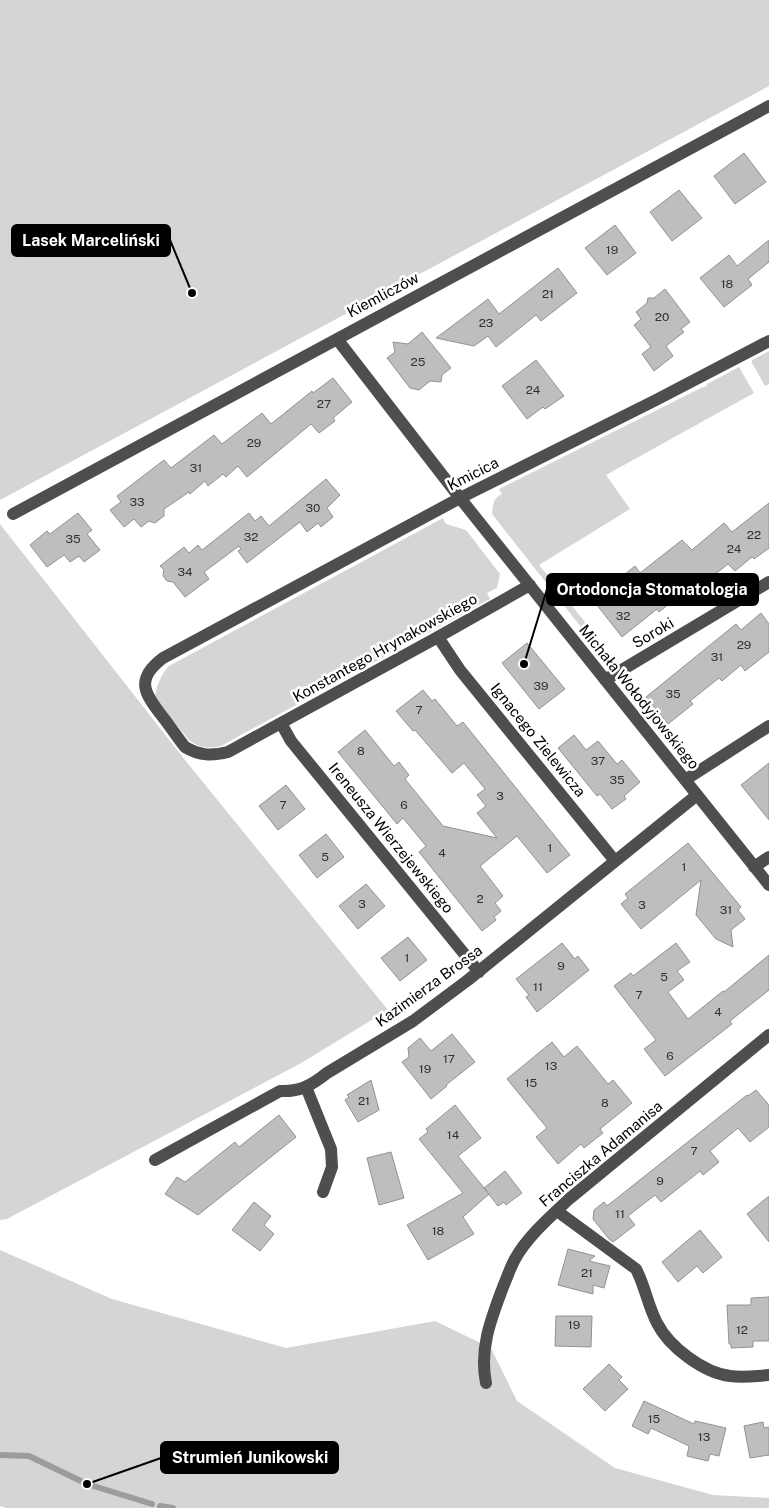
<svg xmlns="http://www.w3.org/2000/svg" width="769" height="1508" font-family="'Public Sans',sans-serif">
  <rect width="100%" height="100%" fill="#fff"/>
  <!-- green -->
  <path fill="#d5d5d5" d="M 0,0 L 769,0 L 769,86 L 0,500 Z
    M 769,351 L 769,384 L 765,386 L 752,363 L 752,360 Z
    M 739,367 L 754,393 L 606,475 L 630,509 L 539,565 L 589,627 L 584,631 L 492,514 C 493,505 493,498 502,494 L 499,489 L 703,387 L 707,386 L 707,384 Z
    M 443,518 L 446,524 L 466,530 L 500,574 L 497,588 L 487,593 L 490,599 L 221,746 C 208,749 199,748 189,740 L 155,699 C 155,688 162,673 169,666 Z
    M 0,524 L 185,760 L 388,1010 L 303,1062 L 7,1219 L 0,1220 Z
    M 0,1250 L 112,1299 L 286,1348 L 435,1321 L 491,1348 L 517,1401 L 615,1468 L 713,1495 L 769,1498 L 769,1508 L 6,1508 L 0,1506 Z"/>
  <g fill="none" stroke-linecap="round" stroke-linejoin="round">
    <!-- stream -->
    <path stroke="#9c9c9c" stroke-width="6" d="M 0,1455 L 29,1456 L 87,1484 L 152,1504
      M 160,1506 L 173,1508"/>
  </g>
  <!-- building -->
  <path fill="#bebebe" stroke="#929292" d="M 744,153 L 766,182 L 735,204 L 714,176 Z
    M 679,190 L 702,218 L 672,241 L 650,212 Z
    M 615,225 L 636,253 L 607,275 L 585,248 Z
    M 769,240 L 769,262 L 748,279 L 752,285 L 724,307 L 700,278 L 729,255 L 737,266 Z
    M 558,268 L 577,293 L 541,321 L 536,315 L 496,347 L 488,336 L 474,346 L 436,338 L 488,299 L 499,314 Z
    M 665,289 L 690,322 L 681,329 L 684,332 L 666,346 L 673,356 L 654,371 L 642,354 L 651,347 L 634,325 L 641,319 L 636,312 L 647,303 L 648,298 L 654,298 Z
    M 422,332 L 451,368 L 442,375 L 441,382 L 430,381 L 419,390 L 410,388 L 387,358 L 395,352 L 393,342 L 408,344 Z
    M 536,360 L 564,396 L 545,409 L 543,407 L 527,419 L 502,386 Z
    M 333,378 L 352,402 L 333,418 L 335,421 L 319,433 L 311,424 L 247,477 L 238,466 L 226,477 L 223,474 L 208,486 L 205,481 L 190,494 L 189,492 L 164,509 L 164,516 L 155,523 L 149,521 L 141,527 L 134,519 L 124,527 L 110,510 L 121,502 L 117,496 L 164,460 L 171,468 L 214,435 L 222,444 L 262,413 L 271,424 L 312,391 L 313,393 Z
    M 326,479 L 340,495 L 327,508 L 333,517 L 321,527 L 318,523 L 307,532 L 300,522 L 247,563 L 238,551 L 241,549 L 239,546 L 204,572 L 209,579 L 185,597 L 173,582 L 167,581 L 163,576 L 164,570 L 160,566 L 184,547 L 189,553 L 198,545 L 202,550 L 249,513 L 255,521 L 261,516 L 269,526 Z
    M 769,503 L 769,548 L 754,559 L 752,557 L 735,571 L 728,564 L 678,604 L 674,600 L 659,612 L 657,609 L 622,637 L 593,600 L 635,566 L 640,573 L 682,540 L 692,550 L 724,523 L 732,532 Z
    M 78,513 L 92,530 L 87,534 L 100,550 L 84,562 L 79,556 L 70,562 L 64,555 L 47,567 L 30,545 L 47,531 L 50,534 Z
    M 761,613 L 769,624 L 769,652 L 745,671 L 741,665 L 722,681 L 719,678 L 690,701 L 693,704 L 668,724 L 646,697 L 736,624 L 741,630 Z
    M 527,643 L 565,689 L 539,709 L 502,663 Z
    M 423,690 L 432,701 L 435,699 L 457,726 L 463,722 L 570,855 L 547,873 L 517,836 L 480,866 L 503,896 L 495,903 L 501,911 L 494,917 L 496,920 L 482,931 L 419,852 L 426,846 L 403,818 L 397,824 L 338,752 L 365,730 L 394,766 L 399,762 L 409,775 L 405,779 L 443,826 L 497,838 L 477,813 L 486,806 L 477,795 L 485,789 L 464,763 L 452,773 L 415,730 L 413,731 L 396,711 Z
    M 574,735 L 586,750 L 598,741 L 617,764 L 622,760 L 640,782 L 624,796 L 626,799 L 612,809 L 600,794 L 597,796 L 558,748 Z
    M 769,763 L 769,820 L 741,785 Z
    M 286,785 L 305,809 L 278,830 L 259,806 Z
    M 326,834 L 344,857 L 317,878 L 299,855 Z
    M 688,843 L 741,907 L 738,910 L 745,919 L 731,930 L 733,947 L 716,939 L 696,915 L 701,880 L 641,929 L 621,904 L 628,898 L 625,894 Z
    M 366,884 L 385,906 L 358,929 L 339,906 Z
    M 408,937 L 427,960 L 400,981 L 381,958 Z
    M 562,943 L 575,959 L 578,956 L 589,970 L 537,1012 L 526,997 L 529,995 L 516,979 Z
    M 676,943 L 690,962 L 677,971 L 684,980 L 668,992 L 688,1019 L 723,991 L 724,992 L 769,955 L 769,990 L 730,1021 L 732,1024 L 665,1076 L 644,1049 L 656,1040 L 614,986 L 631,973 L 633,976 Z
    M 452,1034 L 475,1062 L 446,1085 L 447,1086 L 431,1099 L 402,1062 L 409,1057 L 408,1048 L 420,1038 L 431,1051 Z
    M 552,1042 L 564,1057 L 577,1046 L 608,1084 L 613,1080 L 632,1103 L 600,1129 L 603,1133 L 584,1148 L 581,1144 L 558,1164 L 536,1137 L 547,1128 L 507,1079 Z
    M 371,1080 L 379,1110 L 358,1122 L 345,1100 L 349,1097 L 347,1095 Z
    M 756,1090 L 769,1105 L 769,1127 L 750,1142 L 738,1128 L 710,1151 L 719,1162 L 703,1175 L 700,1171 L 661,1202 L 655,1195 L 628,1216 L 635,1225 L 613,1242 L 609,1239 L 593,1219 L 594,1210 L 604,1202 L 607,1206 L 747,1095 L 748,1096 Z
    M 455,1105 L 481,1138 L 458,1156 L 489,1194 L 463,1217 L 474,1234 L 428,1260 L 407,1225 L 463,1193 L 419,1139 L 428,1132 L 426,1129 Z
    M 279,1115 L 296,1137 L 198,1215 L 165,1194 L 177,1177 L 185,1182 L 235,1142 L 239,1147 Z
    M 391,1152 L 404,1198 L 379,1205 L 367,1158 Z
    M 505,1171 L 522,1193 L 506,1205 L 504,1202 L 498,1206 L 484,1188 Z
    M 769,1196 L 769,1242 L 747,1214 Z
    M 254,1202 L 271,1216 L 264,1225 L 274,1234 L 260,1251 L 232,1230 Z
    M 700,1230 L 722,1257 L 703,1273 L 697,1266 L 678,1282 L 662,1262 Z
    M 568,1249 L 595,1256 L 589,1261 L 610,1266 L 604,1288 L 593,1285 L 593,1294 L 558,1285 Z
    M 769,1297 L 769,1341 L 753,1341 L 753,1347 L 731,1348 L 731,1344 L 729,1344 L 727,1305 L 751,1305 L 751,1298 Z
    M 556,1316 L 592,1316 L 591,1347 L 555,1346 Z
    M 609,1364 L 622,1377 L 619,1380 L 628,1389 L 605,1411 L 583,1389 Z
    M 644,1401 L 694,1424 L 695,1421 L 726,1428 L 719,1456 L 710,1454 L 708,1461 L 687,1456 L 689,1446 L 651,1428 L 648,1434 L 632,1426 Z
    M 763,1422 L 764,1428 L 769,1427 L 769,1455 L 750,1458 L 744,1426 Z"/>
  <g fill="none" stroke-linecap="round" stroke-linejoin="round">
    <!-- minor -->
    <path stroke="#4e4e4e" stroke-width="12" d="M 337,339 L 460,498 L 769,885
      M 13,514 L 769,106
      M 530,585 L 438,637 L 228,752 C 212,756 200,756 185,747 C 177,737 170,726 162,716 C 144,693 135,679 163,658 L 460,498 L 656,400 L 769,341
      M 438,637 L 460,670 L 615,861
      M 605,680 L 769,582
      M 281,723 L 291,741 L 479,972
      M 685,780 L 769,726
      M 754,867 L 769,857
      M 306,1087 L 331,1149 L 332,1167 L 323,1192
      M 155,1160 L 280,1091 C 300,1092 312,1085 327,1073 L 413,1021 L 468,980 L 697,795
      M 557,1211 L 636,1269 C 645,1286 648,1306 657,1323 C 669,1347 704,1373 730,1376 C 743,1378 756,1376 769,1375
      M 486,1383 C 479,1349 491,1319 503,1287 C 507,1278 510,1268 515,1259 C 527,1237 551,1216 569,1199 L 769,1035"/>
  </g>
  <g text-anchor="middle" stroke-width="5" stroke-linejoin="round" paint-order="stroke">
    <!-- number labels -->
    <g font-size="12" fill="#303030">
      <text x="612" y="254">19</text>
      <text x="727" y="288">18</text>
      <text x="548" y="298">21</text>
      <text x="662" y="321">20</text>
      <text x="486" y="327">23</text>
      <text x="418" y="366">25</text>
      <text x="533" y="394">24</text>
      <text x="324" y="408">27</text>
      <text x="254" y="447">29</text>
      <text x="196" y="472">31</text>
      <text x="137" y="506">33</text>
      <text x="313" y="512">30</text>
      <text x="754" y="539">22</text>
      <text x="251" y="541">32</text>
      <text x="73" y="543">35</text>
      <text x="734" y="553">24</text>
      <text x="185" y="576">34</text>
      <text x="623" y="620">32</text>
      <text x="744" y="649">29</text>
      <text x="717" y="661">31</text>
      <text x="541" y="690">39</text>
      <text x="673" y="698">35</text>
      <text x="419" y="714">7</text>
      <text x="361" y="755">8</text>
      <text x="598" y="765">37</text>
      <text x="617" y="784">35</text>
      <text x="500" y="800">3</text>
      <text x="283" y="809">7</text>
      <text x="404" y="809">6</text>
      <text x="550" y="852">1</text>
      <text x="442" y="857">4</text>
      <text x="325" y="861">5</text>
      <text x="684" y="871">1</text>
      <text x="480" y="903">2</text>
      <text x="362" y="908">3</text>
      <text x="642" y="909">3</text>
      <text x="726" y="914">31</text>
      <text x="407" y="962">1</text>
      <text x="561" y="970">9</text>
      <text x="664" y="981">5</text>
      <text x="538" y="991">11</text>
      <text x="639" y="999">7</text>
      <text x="718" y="1016">4</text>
      <text x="670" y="1060">6</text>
      <text x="449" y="1063">17</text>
      <text x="551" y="1070">13</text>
      <text x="425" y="1073">19</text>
      <text x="531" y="1087">15</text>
      <text x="364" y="1105">21</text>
      <text x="605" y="1107">8</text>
      <text x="453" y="1139">14</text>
      <text x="694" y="1155">7</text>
      <text x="660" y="1185">9</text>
      <text x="620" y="1218">11</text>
      <text x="438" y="1235">18</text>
      <text x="587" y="1277">21</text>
      <text x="574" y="1329">19</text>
      <text x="742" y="1334">12</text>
      <text x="654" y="1423">15</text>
      <text x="704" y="1441">13</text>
    </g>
    <!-- street labels -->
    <g font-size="15" fill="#000" stroke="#fff">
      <text transform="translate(383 295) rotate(-28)" y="5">Kiemliczów</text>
      <text transform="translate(473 474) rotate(-27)" y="5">Kmicica</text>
      <text transform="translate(653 633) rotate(-31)" y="5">Soroki</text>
      <text transform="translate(385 648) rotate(-29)" y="5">Konstantego Hrynakowskiego</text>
      <text transform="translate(639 697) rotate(51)" y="5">Michała Wołodyjowskiego</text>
      <text transform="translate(538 740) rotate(51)" y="5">Ignacego Zielewicza</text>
      <text transform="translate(391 838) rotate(51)" y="5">Ireneusza Wierzejewskiego</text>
      <text transform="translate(429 986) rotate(-36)" y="5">Kazimierza Brossa</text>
      <text transform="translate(601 1154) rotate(-40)" y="5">Franciszka Adamanisa</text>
    </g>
  </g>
  <!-- callouts -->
  <path fill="none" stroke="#000" stroke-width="2" d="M192 293L170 240M524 664L547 589M87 1484L161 1458"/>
  <g fill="#000" stroke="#fff" stroke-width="2">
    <circle cx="192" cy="293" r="5"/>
    <circle cx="524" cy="664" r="5"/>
    <circle cx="87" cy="1484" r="5"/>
  </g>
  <g fill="#000" stroke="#000" stroke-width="2">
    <rect x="12" y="225" width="158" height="31" rx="5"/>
    <rect x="547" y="574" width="211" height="31" rx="5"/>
    <rect x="161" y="1442" width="177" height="31" rx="5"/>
  </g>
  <g font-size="16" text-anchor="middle" font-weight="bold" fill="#fff">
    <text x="91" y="246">Lasek Marceliński</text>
    <text x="652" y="595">Ortodoncja Stomatologia</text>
    <text x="250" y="1463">Strumień Junikowski</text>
  </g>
</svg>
